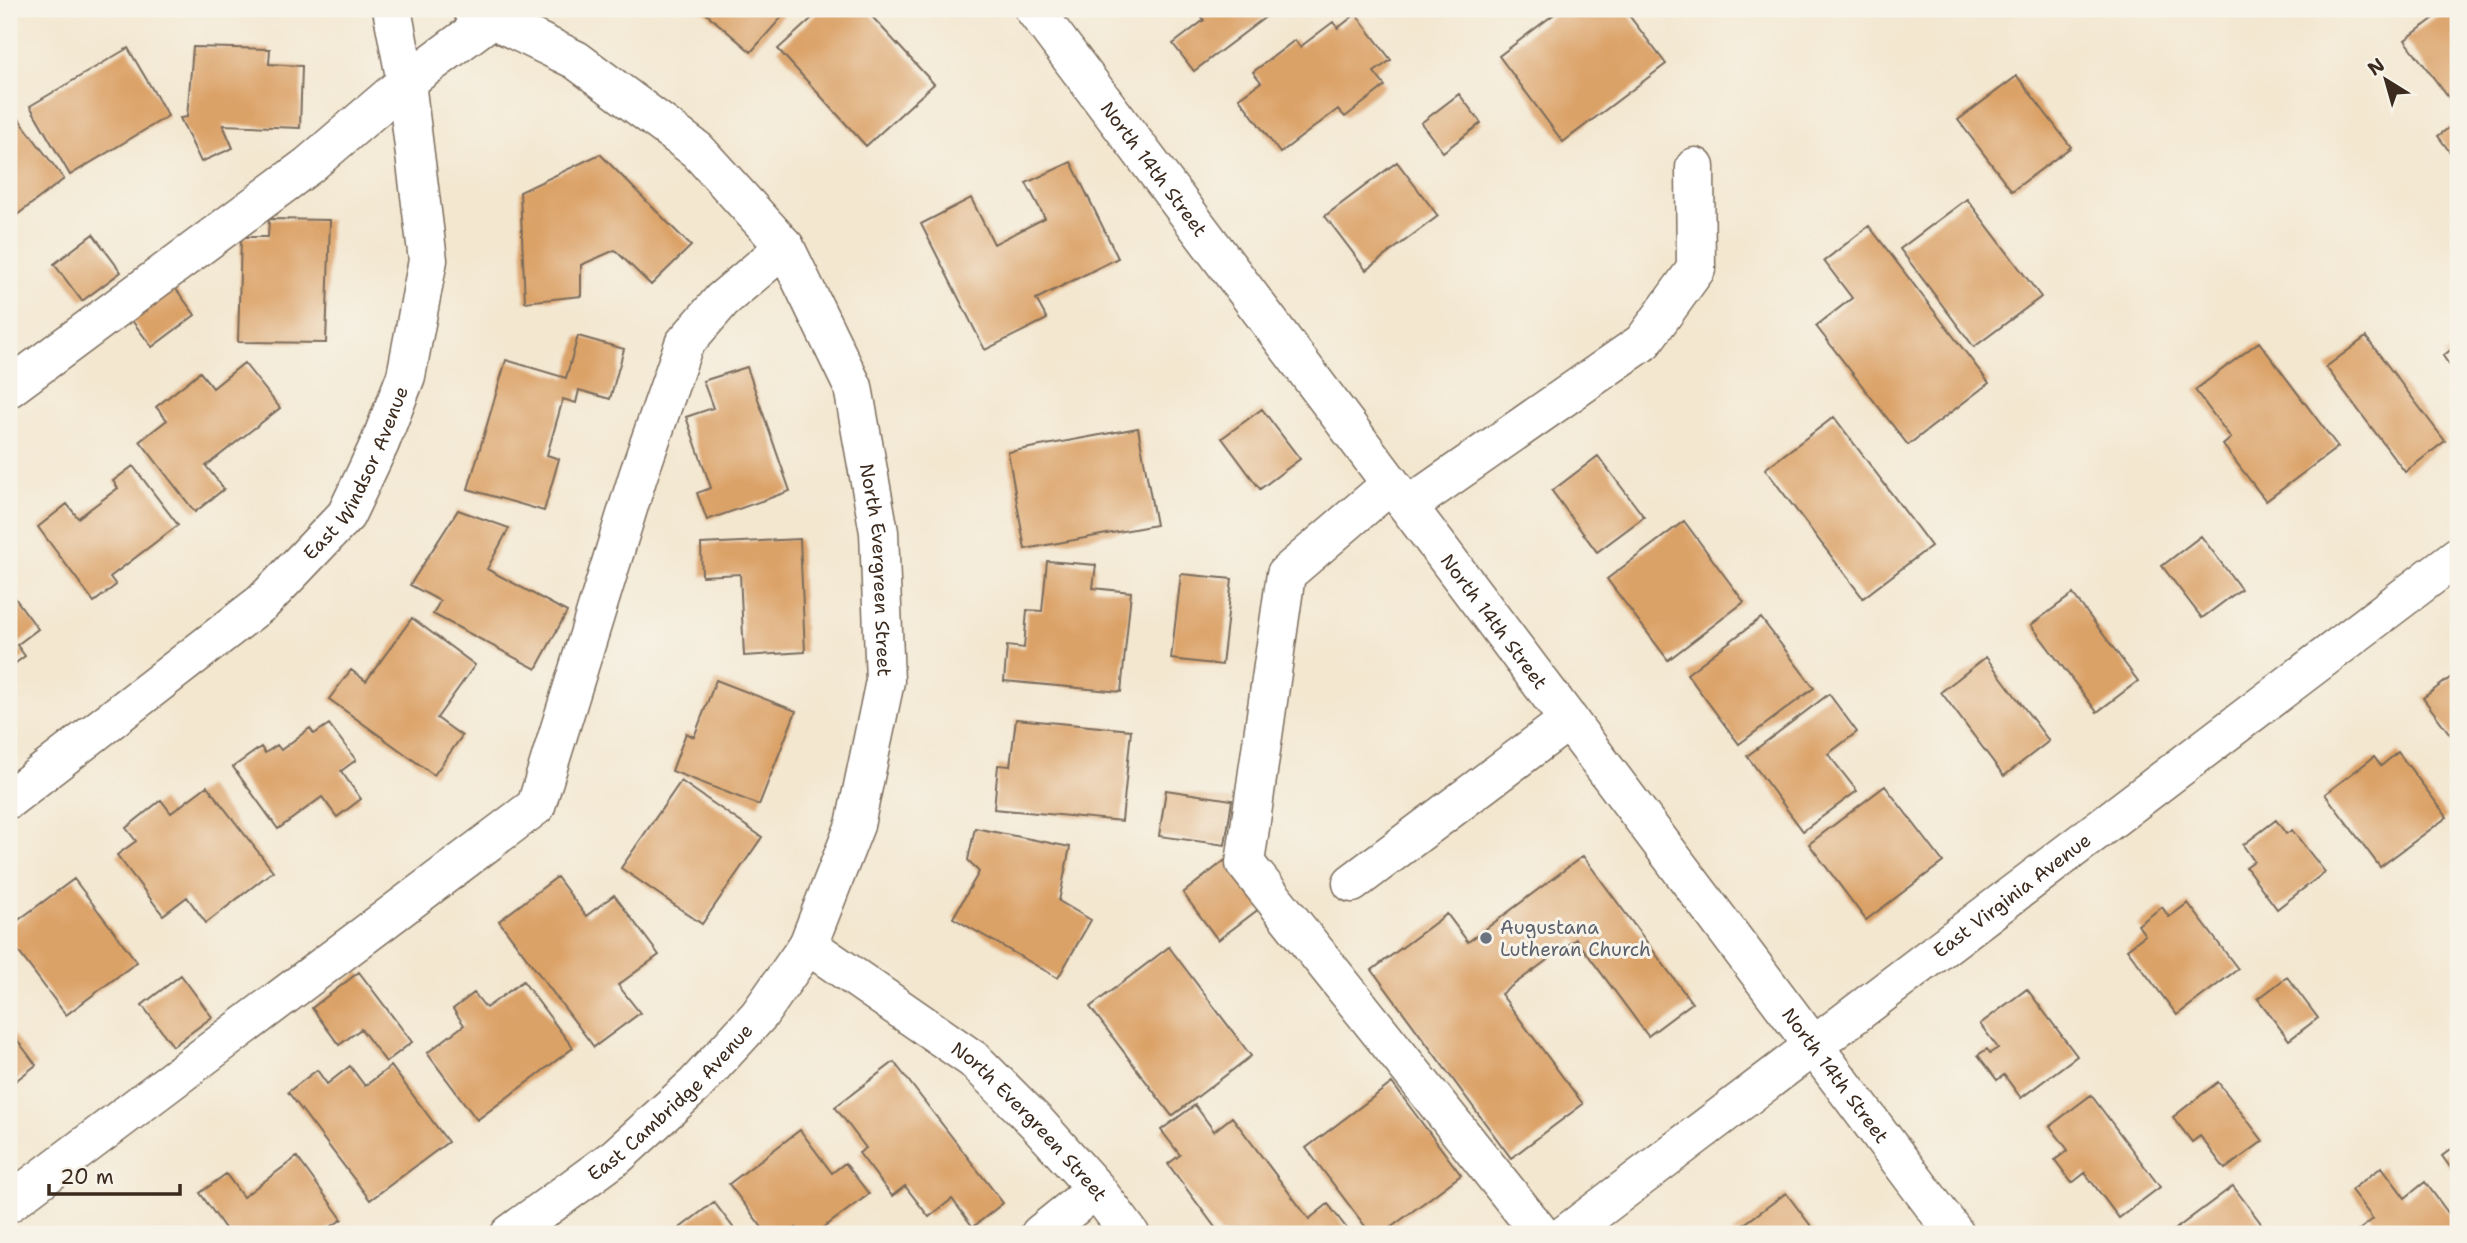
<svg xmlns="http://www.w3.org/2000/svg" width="2467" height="1243" font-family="'Shantell Sans',sans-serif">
  <rect width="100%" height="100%" fill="#f7f3e8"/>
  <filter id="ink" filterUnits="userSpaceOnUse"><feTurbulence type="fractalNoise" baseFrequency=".0143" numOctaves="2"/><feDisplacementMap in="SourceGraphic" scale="14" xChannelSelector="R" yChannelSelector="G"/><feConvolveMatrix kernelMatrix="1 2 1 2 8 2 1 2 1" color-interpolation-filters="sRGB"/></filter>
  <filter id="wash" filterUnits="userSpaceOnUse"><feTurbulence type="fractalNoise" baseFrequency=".00686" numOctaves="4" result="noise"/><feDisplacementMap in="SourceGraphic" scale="28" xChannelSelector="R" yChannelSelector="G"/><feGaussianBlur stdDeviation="1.57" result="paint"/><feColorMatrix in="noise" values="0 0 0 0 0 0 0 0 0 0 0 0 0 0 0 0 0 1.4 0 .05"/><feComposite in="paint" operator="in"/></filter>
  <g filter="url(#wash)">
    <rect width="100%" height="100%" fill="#f3e7d0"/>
    <g id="blocks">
      <!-- building -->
      <path fill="#dba267" d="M 701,9 L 789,9 L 751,52 Z
        M 822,9 L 865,9 L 934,84 L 866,146 L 778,49 Z
        M 1196,9 L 1276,9 L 1194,71 L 1173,44 L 1204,20 Z
        M 1561,9 L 1624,9 L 1666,64 L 1563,142 L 1499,56 Z
        M 2446,9 L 2458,9 L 2458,110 L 2405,40 Z
        M 1356,14 L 1391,60 L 1374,72 L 1385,86 L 1345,117 L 1338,109 L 1280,153 L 1239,98 L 1261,82 L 1253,72 L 1295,40 L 1300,47 L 1333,22 L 1338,28 Z
        M 193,47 L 270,49 L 269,64 L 302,66 L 300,128 L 223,125 L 233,148 L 201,162 L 180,118 L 187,117 Z
        M 128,48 L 168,116 L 70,175 L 30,106 Z
        M 2017,76 L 2071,147 L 2012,191 L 1958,120 Z
        M 1459,94 L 1481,123 L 1443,152 L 1421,123 Z
        M 9,106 L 64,179 L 9,221 Z
        M 2458,121 L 2458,163 L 2438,136 Z
        M 600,154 L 691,246 L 651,285 L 615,250 L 581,265 L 581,296 L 525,302 L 520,192 Z
        M 1071,162 L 1118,258 L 1036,299 L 1047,319 L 985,350 L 921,224 L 971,198 L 994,244 L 1045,218 L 1026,183 Z
        M 1397,162 L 1438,216 L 1366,270 L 1325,216 Z
        M 1967,199 L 2041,297 L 1974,347 L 1900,249 Z
        M 269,219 L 330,220 L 326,343 L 238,342 L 241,237 L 268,237 Z
        M 1869,226 L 1989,383 L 1908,445 L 1816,326 L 1852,298 L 1824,261 Z
        M 93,234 L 121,272 L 82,301 L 54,264 Z
        M 168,278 L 195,315 L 152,347 L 124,310 Z
        M 578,336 L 624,349 L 610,399 L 579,390 L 576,403 L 563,399 L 547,455 L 559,459 L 544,511 L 468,489 L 506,360 L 566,378 Z
        M 2366,337 L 2445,441 L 2405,472 L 2326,367 Z
        M 2259,342 L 2338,447 L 2266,501 L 2223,445 L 2231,438 L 2195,390 Z
        M 2458,344 L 2458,377 L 2443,356 Z
        M 244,363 L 280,408 L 206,466 L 224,489 L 195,512 L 140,441 L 167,420 L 156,407 L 200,372 L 213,388 Z
        M 747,367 L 790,491 L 707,520 L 697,493 L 711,488 L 686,417 L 713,408 L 703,381 Z
        M 1262,409 L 1300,459 L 1260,489 L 1222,438 Z
        M 1834,417 L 1931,546 L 1863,598 L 1765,469 Z
        M 1138,428 L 1156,525 L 1025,549 L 1008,452 Z
        M 1598,456 L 1644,517 L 1597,552 L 1552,491 Z
        M 133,466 L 178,525 L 110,577 L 116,585 L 94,602 L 38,527 L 67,504 L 78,518 L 118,488 L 113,481 Z
        M 458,510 L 509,528 L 487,569 L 567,612 L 536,669 L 433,614 L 440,601 L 410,585 Z
        M 1684,521 L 1744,602 L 1668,660 L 1607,579 Z
        M 2201,536 L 2241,589 L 2202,618 L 2162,566 Z
        M 800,539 L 805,652 L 744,656 L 740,574 L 702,576 L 701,544 Z
        M 1047,561 L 1096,565 L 1093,588 L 1131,592 L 1121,692 L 1004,681 L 1007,646 L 1024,648 L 1027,610 L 1042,611 Z
        M 1181,574 L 1232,579 L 1222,665 L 1171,659 Z
        M 9,590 L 38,629 L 17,645 L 25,656 L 9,668 Z
        M 2073,594 L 2138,681 L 2097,712 L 2031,625 Z
        M 412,618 L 475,665 L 437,718 L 462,736 L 434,775 L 329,699 L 351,670 L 366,681 Z
        M 1761,618 L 1814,688 L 1739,744 L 1687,674 Z
        M 1986,657 L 2049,741 L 2004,776 L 1941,692 Z
        M 2458,672 L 2458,745 L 2423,698 Z
        M 716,680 L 796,711 L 759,805 L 672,771 L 686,733 L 694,737 Z
        M 1829,694 L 1857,732 L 1828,754 L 1857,791 L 1803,831 L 1747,756 Z
        M 1016,719 L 1131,730 L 1122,821 L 994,809 L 998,765 L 1010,766 Z
        M 329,724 L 356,760 L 341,771 L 361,799 L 337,817 L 322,797 L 278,829 L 233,767 L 261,747 L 265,753 L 277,745 L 281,750 L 310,728 L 314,734 Z
        M 2398,752 L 2447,817 L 2380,867 L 2325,794 L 2374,757 L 2381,766 Z
        M 681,781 L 762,837 L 702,924 L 621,868 Z
        M 207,786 L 273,871 L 206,923 L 187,897 L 163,915 L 117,855 L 136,841 L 126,828 L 161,800 L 171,813 Z
        M 1885,786 L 1943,862 L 1866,920 L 1809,844 Z
        M 1166,790 L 1232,800 L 1225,845 L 1159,836 Z
        M 2276,820 L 2286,834 L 2292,830 L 2325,872 L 2277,909 L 2246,867 L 2254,861 L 2243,845 Z
        M 975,828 L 1070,847 L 1059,901 L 1091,920 L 1058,978 L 953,918 L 979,872 L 968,860 Z
        M 1583,856 L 1692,1003 L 1648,1036 L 1576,939 L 1501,994 L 1583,1104 L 1511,1158 L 1372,970 L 1447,914 L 1468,942 Z
        M 1228,858 L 1264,905 L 1218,940 L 1183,893 Z
        M 557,877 L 586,916 L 614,895 L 659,955 L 618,985 L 640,1013 L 594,1047 L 499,921 Z
        M 74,879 L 137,962 L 66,1015 L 9,939 L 9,927 Z
        M 2188,903 L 2238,969 L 2177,1015 L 2127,949 L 2145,935 L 2138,925 L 2162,907 L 2169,917 Z
        M 1169,947 L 1251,1056 L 1172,1116 L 1090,1007 Z
        M 359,972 L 412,1042 L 386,1062 L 361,1029 L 339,1045 L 312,1008 Z
        M 181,975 L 212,1017 L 173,1046 L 142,1005 Z
        M 2287,977 L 2318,1018 L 2289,1040 L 2258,999 Z
        M 523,981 L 573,1048 L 477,1120 L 427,1053 L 464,1025 L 453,1009 L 474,993 L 486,1008 Z
        M 2027,989 L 2077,1056 L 2021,1098 L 2004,1075 L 1997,1080 L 1978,1055 L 1987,1049 L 1990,1053 L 1998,1048 L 1980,1024 Z
        M 9,1029 L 36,1065 L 9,1086 Z
        M 894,1062 L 1003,1203 L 973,1227 L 952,1199 L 929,1217 L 905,1186 L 892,1196 L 859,1153 L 866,1148 L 835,1107 Z
        M 350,1066 L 365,1086 L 391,1066 L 448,1142 L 370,1200 L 288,1092 L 317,1070 L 327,1084 Z
        M 2218,1082 L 2263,1141 L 2225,1169 L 2200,1136 L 2192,1142 L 2173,1117 Z
        M 1392,1083 L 1461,1175 L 1382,1234 L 1371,1234 L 1306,1148 Z
        M 2091,1095 L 2160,1187 L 2119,1218 L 2085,1173 L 2072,1183 L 2055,1160 L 2068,1150 L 2050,1126 Z
        M 1195,1105 L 1214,1131 L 1232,1117 L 1309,1219 L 1328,1204 L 1351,1234 L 1220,1234 L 1168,1164 L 1180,1155 L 1161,1130 Z
        M 800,1130 L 832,1173 L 845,1163 L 869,1194 L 815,1234 L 801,1234 L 796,1228 L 789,1234 L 767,1234 L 729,1184 Z
        M 2458,1144 L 2458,1178 L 2442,1156 Z
        M 297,1157 L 342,1219 L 321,1234 L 229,1234 L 200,1193 L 226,1174 L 243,1197 Z
        M 2382,1167 L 2405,1198 L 2425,1182 L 2458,1226 L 2446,1234 L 2354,1234 L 2373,1219 L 2351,1190 Z
        M 2233,1186 L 2269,1234 L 2169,1234 Z
        M 1786,1193 L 1817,1234 L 1731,1234 Z
        M 714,1202 L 738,1234 L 672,1234 Z"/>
    </g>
  </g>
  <g filter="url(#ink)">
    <use href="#blocks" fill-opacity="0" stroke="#7b6c5c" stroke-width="2"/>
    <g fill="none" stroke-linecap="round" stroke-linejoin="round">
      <!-- minor casing -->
      <g stroke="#7b6c5c" stroke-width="41">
        <g id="minor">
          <path id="s1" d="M 472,9 L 576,60 L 697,150 L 785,247 L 853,387 L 879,532 L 885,681 L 855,825 L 808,945 L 974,1060 L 1037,1123 L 1096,1189 L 1130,1234"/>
          <path id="s2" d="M 1034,9 L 1955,1234"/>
          <path d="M 9,388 L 308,166 L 406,82 L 505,9"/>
          <path d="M 1391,484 L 1286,574 L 1245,863 L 1541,1234"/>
          <path d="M 1408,506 L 1643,342 L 1696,269 L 1695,167"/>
          <path id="s3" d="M 9,799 L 263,602 L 346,515 L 380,443 L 406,376 L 428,260 L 406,82 L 392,9"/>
          <path d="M 1352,883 L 1569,720"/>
          <path d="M 9,1203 L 536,806 L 638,476 L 684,344 L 722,300 L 785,247"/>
          <path id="s4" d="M 510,1234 L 617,1156 L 695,1085 L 759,1015 L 808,945"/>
          <path d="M 1040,1234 L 1096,1189"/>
          <path id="s5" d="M 1566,1234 L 2458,556"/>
        </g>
      </g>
      <!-- minor -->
      <use href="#minor" stroke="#fff" stroke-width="38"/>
    </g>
  </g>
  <!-- markers -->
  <circle fill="#6b7280" stroke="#f7f3e8" stroke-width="2.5" cx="1486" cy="938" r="7"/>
  <g text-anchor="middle" stroke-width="6" stroke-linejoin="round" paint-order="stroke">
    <!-- street labels -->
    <g font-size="19" fill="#3b2a1e" stroke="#f7f3e8">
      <text dy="7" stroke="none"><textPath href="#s2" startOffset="200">North 14th Street</textPath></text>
      <text dy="7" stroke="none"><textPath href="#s3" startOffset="483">East Windsor Avenue</textPath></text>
      <text dy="7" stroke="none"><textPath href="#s1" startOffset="738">North Evergreen Street</textPath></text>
      <text dy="7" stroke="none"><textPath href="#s2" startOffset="766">North 14th Street</textPath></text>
      <text dy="7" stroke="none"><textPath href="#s5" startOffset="560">East Virginia Avenue</textPath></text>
      <text dy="7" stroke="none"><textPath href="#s2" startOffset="1334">North 14th Street</textPath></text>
      <text dy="7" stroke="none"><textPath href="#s4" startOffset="208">East Cambridge Avenue</textPath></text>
      <text dy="7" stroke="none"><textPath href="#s1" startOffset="1410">North Evergreen Street</textPath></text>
    </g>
    <!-- worship labels -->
    <g font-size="19" fill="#5b616d" stroke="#f7f3e8" text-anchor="start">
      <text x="1500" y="934">Augustana<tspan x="1500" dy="22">Lutheran Church</tspan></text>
    </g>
  </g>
  <!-- margin -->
  <rect width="2467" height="1243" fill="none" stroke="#f7f3e8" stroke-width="35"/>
  <!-- north arrow -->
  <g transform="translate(2386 80) rotate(323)" stroke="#f7f3e8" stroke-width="5" paint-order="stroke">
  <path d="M0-5L12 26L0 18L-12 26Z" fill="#3b2a1e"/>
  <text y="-10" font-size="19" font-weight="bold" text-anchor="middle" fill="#3b2a1e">N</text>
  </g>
  <!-- scale -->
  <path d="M49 1184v10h131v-10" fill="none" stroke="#3b2a1e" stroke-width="3.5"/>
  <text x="60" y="1184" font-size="21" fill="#3b2a1e" stroke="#f7f3e8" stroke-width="5" paint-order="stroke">20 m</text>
</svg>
